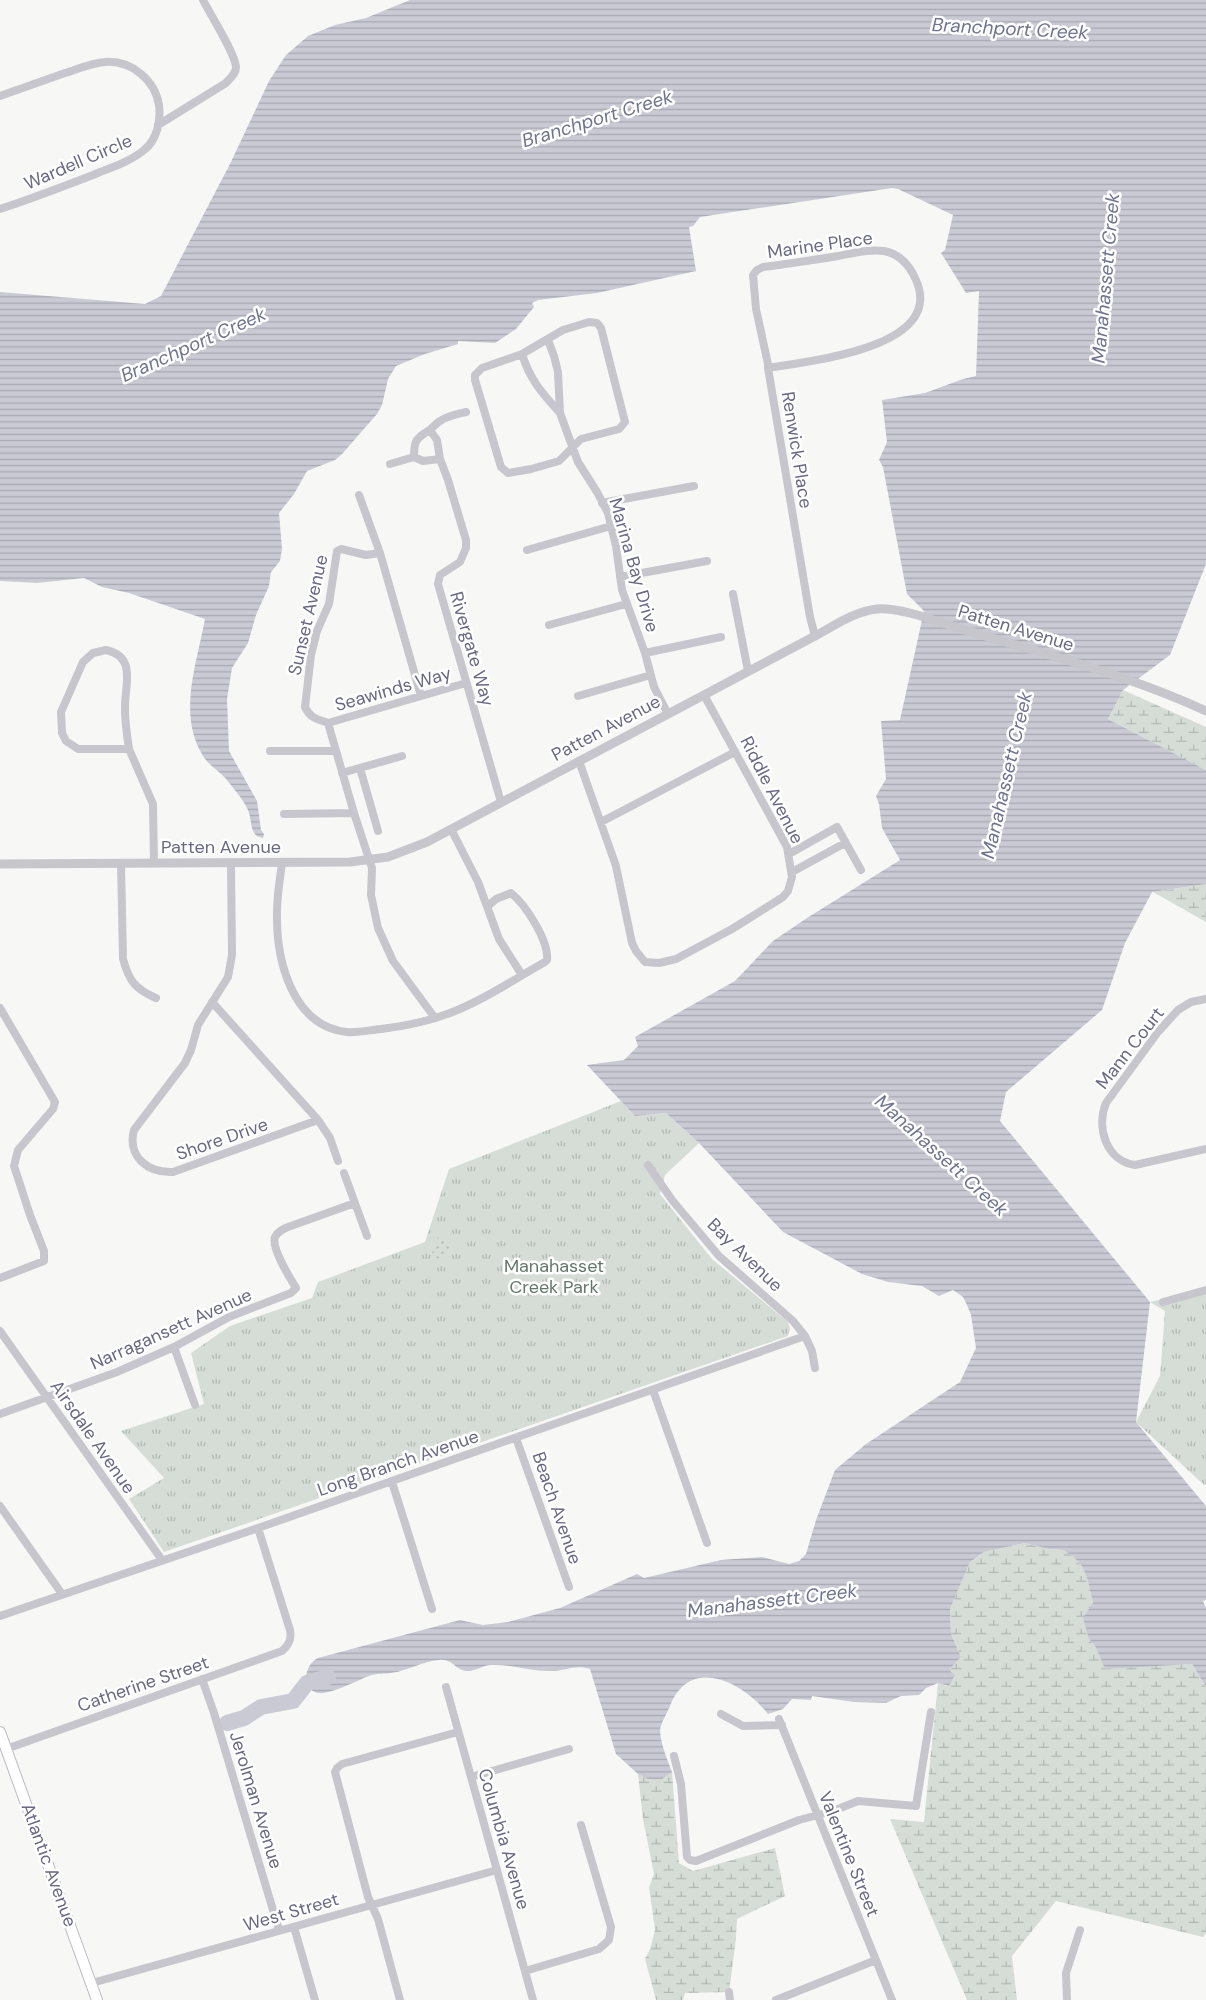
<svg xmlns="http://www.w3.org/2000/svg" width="1206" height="2000" font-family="'DM Sans',sans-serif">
  <defs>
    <pattern id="wetland-marsh" width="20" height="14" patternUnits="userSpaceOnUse" patternTransform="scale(1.25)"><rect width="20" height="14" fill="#d5ddd6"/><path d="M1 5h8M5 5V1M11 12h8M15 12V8" fill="none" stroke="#b1b7b3"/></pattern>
    <pattern id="park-tufts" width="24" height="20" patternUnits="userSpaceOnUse" patternTransform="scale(1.25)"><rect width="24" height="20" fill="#d5ddd6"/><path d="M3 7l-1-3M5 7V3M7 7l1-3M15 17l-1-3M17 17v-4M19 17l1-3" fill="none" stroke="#b1b7b3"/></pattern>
    <pattern id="garden-dots" width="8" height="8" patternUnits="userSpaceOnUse" patternTransform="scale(1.25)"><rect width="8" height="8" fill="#d5ddd6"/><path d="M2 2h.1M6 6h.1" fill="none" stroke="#b1b7b3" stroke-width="1.8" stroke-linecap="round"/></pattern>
    <pattern id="water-rules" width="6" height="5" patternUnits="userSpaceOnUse" patternTransform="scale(1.25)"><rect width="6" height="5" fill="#c9cad4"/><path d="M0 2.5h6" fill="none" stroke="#a7a8b2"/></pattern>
  </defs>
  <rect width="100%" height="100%" fill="#f7f8f6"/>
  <!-- wetland -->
  <path fill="url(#wetland-marsh)" d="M 1123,690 L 1206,727 L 1206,770 L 1108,719 Z
    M 1206,884 L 1206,922 L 1153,892 Z
    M 1025,1543 L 1048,1549 L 1063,1550 L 1073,1556 L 1082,1566 L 1087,1578 L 1093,1603 L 1089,1639 L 1095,1646 L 1105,1668 L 1192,1664 L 1206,1687 L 1206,1933 L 1203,1937 L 1056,1901 L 1012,1956 L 1017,2000 L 967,2000 L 890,1819 L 924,1822 L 938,1683 L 947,1686 L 950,1669 L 961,1657 L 951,1634 L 950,1609 L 970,1562 L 984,1552 Z
    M 672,1772 L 679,1863 L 693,1871 L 775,1848 L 785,1896 L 737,1919 L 736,1939 L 729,1992 L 685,1993 L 683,2000 L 656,2000 L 645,1959 L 650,1949 L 655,1930 L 649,1887 L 654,1874 L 643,1819 L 638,1774 Z"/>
  <!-- park -->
  <path fill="url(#park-tufts)" d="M 621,1101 L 635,1116 L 666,1113 L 699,1143 L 665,1175 L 660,1194 L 712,1259 L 788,1322 L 790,1328 L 788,1336 L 164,1552 L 129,1499 L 164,1478 L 121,1431 L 204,1404 L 191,1353 L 230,1326 L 312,1298 L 318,1282 L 425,1242 L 449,1169 Z
    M 1206,1289 L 1206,1485 L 1204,1485 L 1136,1422 L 1160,1376 L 1165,1311 L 1150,1302 Z"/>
  <!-- garden -->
  <path fill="url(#garden-dots)" d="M 441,1236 L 448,1241 L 450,1252 C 447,1259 439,1260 434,1257 L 432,1251 L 435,1240 Z"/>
  <!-- water -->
  <path fill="url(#water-rules)" d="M 410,0 L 1206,0 L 1206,564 L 1170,655 L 1123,690 L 1108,719 L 1206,770 L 1206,884 L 1152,892 L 1125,943 L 1102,1010 L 1006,1092 L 1000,1121 L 1150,1302 L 1136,1422 L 1206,1506 L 1206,1600 L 1203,1601 L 1206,1608 L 1206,1687 L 1192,1664 L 1105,1669 L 1095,1646 L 1089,1639 L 1083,1618 L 1093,1603 L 1087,1578 L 1082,1566 L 1073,1556 L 1063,1550 L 1048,1549 L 1025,1543 L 984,1552 L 970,1562 L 950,1609 L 951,1634 L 961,1657 L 950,1669 L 951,1672 L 955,1675 L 949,1686 L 938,1683 L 926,1688 L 919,1695 L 901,1696 L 886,1703 L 854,1702 L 812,1696 L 811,1700 L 792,1699 L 783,1709 L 768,1714 C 743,1682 690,1655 670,1706 C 667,1713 660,1725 660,1731 C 661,1745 667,1759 672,1772 L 662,1779 L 648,1779 L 638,1774 L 616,1754 L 590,1669 C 576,1664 565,1671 552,1671 C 531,1672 512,1664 491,1665 C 484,1665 477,1670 469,1671 C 456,1672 453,1658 439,1660 C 423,1661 407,1671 391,1673 C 384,1674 379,1673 372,1675 C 359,1679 331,1695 318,1693 C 299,1689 305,1664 318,1658 L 460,1620 L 483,1625 L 508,1622 L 560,1608 L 637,1574 L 644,1578 L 721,1560 L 762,1557 L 789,1564 L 799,1561 L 806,1554 L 816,1520 L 835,1470 L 866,1444 L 960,1382 L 976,1348 L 971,1315 L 967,1305 L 963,1297 L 953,1290 L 939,1296 L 922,1286 L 888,1282 L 862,1274 L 783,1232 L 699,1143 L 666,1113 L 635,1116 L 587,1065 L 624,1060 L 638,1046 L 635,1037 L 735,981 L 773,941 L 807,918 L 900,860 L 882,828 L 879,804 L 876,796 L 886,779 L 881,721 L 900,720 L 924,611 L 907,594 L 883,467 L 879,460 L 887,442 L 882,400 L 925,393 L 963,379 L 976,376 L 979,291 L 966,293 L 941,253 L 945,250 L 953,215 L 898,189 L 892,188 L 700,217 L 693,226 L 689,227 L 696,271 L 597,293 L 538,300 L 532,303 L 534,307 L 516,329 L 495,343 L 458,341 L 458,344 L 425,354 L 396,366 L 388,379 L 382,405 L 377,414 L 342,454 L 335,460 L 307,471 L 294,494 L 279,513 L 282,549 L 280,561 L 271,572 L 269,586 L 256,615 L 248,643 L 232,668 L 227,699 L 229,751 L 257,801 L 261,830 L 264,834 L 263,838 C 248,837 253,818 247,808 C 242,798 234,789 227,780 C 220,771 209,766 203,756 C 177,714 197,663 205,619 L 129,593 L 102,587 L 84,578 L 37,583 L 0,581 L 0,292 L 145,304 L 161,296 L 230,164 L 269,81 L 286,55 L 308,36 L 335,25 L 366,18 Z"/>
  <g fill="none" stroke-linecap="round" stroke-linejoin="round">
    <!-- river -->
    <path stroke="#c9cad4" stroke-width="16" d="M 227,1723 L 244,1718 L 261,1707 L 293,1701 L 307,1683 L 328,1677"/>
    <!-- secondary casing -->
    <g stroke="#bbbbc3" stroke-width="12">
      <path id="secondary" d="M 0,1732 L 97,2000"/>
    </g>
    <!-- minor -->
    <path stroke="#c7c6cd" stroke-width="8" d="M 0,96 C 22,88 43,81 65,73 C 78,69 91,63 105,62 C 131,60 155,80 159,105 C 161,121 157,140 144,150 C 130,162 109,168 93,175 C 62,187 31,199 0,209
      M 158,125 L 226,83 C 230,78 236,74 236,67 C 235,53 210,14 203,0
      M 589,322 L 597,323 L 601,328 L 625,422 L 619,429 L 581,439 L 559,461 L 531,469 L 508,473 L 501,467 L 475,380 L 475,375 L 482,368 L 522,354 L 563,330 Z
      M 548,340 L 554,356 L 558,372 L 560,413 L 578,462 L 597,492 L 608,513 L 616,546 L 622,590 L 645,653 L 654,687 L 668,714
      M 522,354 C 530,380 542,393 560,413
      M 768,368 C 809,361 946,348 916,280 C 910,266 900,254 884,251 C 869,249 853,253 838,256 C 813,260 788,264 763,267 L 757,270 L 753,275 L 756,309 L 768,364 L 768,368 L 810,617 L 815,636
      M 430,430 L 437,440 L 440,459 L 448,480 L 466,540 L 466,548 L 460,562 L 440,575 L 438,584 L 501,802
      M 440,459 L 423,461 L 414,457 C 414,442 415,439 428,431 C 432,429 435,424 440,421 C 447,416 458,414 466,412
      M 390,464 L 414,457
      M 359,495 L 380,553 L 421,696
      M 602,503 L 694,486
      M 527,550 L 611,526
      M 380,553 L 366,555 L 341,549 L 337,551 L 329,604 L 317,631 L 311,655 L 305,707 C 310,718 317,719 328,723 L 354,813 L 369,859 L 372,868 L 371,895 L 378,928 L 393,961 L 435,1018
      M 620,577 L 707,561
      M 733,594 L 748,671
      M 549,625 L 626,604
      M 106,650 C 138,657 124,687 125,709 C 125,723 127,736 129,749 L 78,749 L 66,741 L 62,733 L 61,712 L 83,662 L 93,653 Z
      M 645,653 L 721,637
      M 578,696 L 651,675
      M 328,723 L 466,683
      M 129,749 L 153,804 L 154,863
      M 270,751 L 336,751
      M 579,761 L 616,866 L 632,943 L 636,951 L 645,962 L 659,963 L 676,959 L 732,929 L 783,897 L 788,891 L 792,877 L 787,847 L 704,695
      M 360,768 L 378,831
      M 342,773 L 402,756
      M 284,814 L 354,813
      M 601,822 L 735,752
      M 451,829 L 478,882 L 499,939 L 522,975
      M 789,854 L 837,827 L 861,870
      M 231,863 L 232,955 L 228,977 L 198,1025 L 191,1050 L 185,1063 L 134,1130 C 127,1157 148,1173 173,1172 L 318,1120
      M 282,863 C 280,879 277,895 277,912 C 276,958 291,1026 347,1032 C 358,1033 370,1030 381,1029 C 406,1026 431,1021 455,1011 C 486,999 516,978 545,962 L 547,960 C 549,941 526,905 511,893 L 496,899 L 488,906
      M 121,864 L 123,959 C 129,981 135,989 156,998
      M 792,872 L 845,843
      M 1206,999 L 1191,1002 L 1178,1010 L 1158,1032 L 1106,1103 C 1096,1127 1106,1161 1135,1165 L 1206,1149
      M 212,1002 L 318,1120 L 330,1138 L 338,1161
      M 0,1008 L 55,1102 L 53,1109 L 18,1150 L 14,1166 L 30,1215 L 44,1251 L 44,1261 L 0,1278
      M 648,1165 L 672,1200 L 719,1256 L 793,1321 L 805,1336 L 812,1351 L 815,1368
      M 344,1173 L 367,1236
      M 1163,1302 L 1206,1290
      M 0,1331 L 162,1560
      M 174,1347 L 195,1405
      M 653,1390 L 707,1543
      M 0,1414 L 117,1372 L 174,1347 L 229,1317 L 291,1293 L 296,1288 C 290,1278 271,1248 275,1237 C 278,1231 283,1229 288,1227 L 355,1203
      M 516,1438 L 569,1587
      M 392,1482 L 432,1609
      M 0,1506 L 62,1594
      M 0,1616 L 258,1528 L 805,1336
      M 202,1679 L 214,1713 L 279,1930
      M 446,1687 L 533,2000
      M 721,1714 L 743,1726 L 782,1725
      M 779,1719 L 892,2000
      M 6,1749 L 282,1651 C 289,1645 292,1639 290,1630 L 258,1528
      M 674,1756 L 681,1784 L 687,1857 L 690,1860 L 696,1861 L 799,1820 L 833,1811 L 858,1801 L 916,1806 L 931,1712
      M 471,1777 L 569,1749
      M 294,1927 L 315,2000
      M 525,1971 L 599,1949 L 609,1940 L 611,1927 L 581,1825
      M 92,1983 L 497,1870
      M 729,1992 L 730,2000
      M 400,2000 L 378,1919 L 368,1897 L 335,1772 L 337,1768 L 342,1764 L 458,1732
      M 776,2000 L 876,1960
      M 1067,2000 L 1066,1973 L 1080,1930"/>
    <!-- tertiary -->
    <path stroke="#c7c6cd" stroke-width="9" d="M 0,864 L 350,862 L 388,857 L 427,842 L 815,636 C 834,626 855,611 877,609 C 903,607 946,625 972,632 C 1051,656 1131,676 1206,711"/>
    <!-- secondary -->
    <use href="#secondary" stroke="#fff" stroke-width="10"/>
  </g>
  <g text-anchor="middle" stroke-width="5" stroke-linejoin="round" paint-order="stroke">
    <!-- street labels -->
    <g font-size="18" fill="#696885" stroke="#fff">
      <text transform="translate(78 162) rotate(-23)" y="6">Wardell Circle</text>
      <text transform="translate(820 245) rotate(-8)" y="6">Marine Place</text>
      <text transform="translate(797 450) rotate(81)" y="6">Renwick Place</text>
      <text transform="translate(634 565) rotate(74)" y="6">Marina Bay Drive</text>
      <text transform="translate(308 615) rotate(-77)" y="6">Sunset Avenue</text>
      <text transform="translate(1016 628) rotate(17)" y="6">Patten Avenue</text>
      <text transform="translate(472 649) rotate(74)" y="6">Rivergate Way</text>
      <text transform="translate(393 689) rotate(-16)" y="6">Seawinds Way</text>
      <text transform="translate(606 728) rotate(-28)" y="6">Patten Avenue</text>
      <text transform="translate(772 790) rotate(63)" y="6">Riddle Avenue</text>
      <text x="221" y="853">Patten Avenue</text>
      <text transform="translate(1130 1048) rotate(-52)" y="6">Mann Court</text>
      <text transform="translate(222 1139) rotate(-19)" y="6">Shore Drive</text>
      <text transform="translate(745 1255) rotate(44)" y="6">Bay Avenue</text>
      <text transform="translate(171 1329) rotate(-24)" y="6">Narragansett Avenue</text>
      <text transform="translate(93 1437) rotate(55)" y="6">Airsdale Avenue</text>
      <text transform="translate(398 1463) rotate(-19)" y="6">Long Branch Avenue</text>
      <text transform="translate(557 1508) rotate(71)" y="6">Beach Avenue</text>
      <text transform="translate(143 1684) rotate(-19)" y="6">Catherine Street</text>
      <text transform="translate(256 1800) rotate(73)" y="6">Jerolman Avenue</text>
      <text transform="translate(504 1839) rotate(74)" y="6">Columbia Avenue</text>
      <text transform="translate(849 1854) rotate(68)" y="6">Valentine Street</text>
      <text transform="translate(49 1865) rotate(70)" y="6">Atlantic Avenue</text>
      <text transform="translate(291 1912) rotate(-16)" y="6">West Street</text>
    </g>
    <!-- park labels -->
    <g font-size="18" fill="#63786a" stroke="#fff">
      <text x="554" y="1272">Manahasset<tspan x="554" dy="21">Creek Park</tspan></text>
    </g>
    <!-- water labels -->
    <g font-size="19" font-style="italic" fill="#6f748f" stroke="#fff">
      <text transform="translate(1010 28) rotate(3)" y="7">Branchport Creek</text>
      <text transform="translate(597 118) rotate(-17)" y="7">Branchport Creek</text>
      <text transform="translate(1105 278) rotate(-85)" y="7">Manahassett Creek</text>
      <text transform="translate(193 344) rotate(-24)" y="7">Branchport Creek</text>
      <text transform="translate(1006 775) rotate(-77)" y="7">Manahassett Creek</text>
      <text transform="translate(942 1155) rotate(42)" y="7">Manahassett Creek</text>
      <text transform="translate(772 1600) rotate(-7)" y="7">Manahassett Creek</text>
    </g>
  </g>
</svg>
